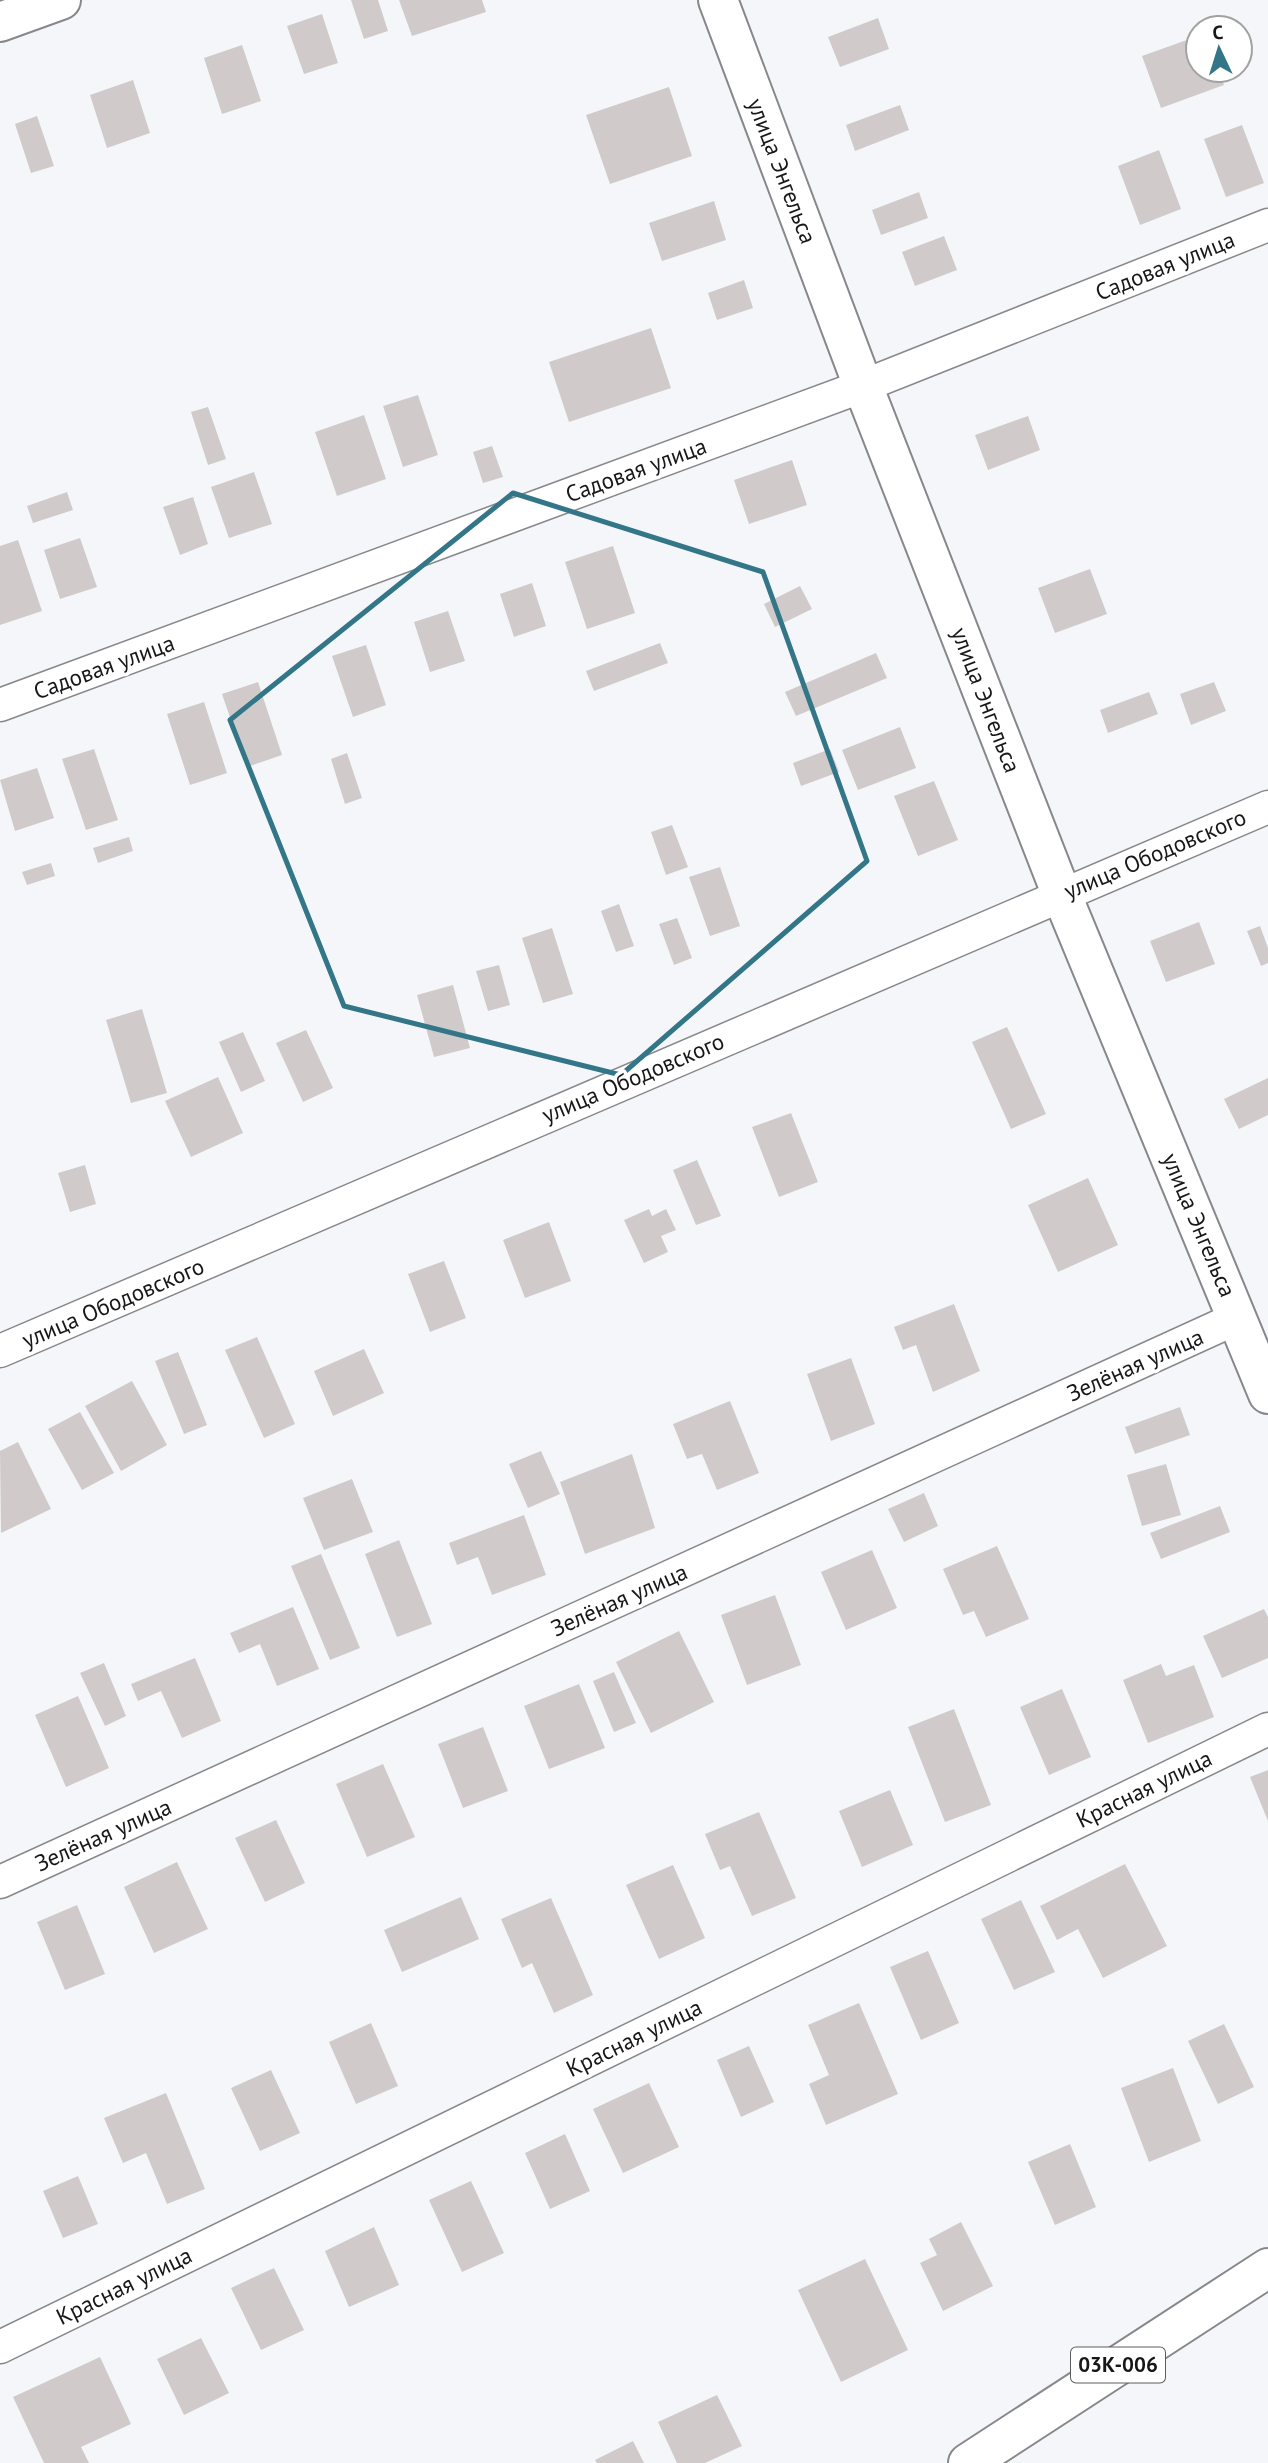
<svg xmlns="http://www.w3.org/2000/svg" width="1268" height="2463" font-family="'PT Sans',sans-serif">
  <rect width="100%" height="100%" fill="#f5f6fa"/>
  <!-- building -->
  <path fill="#d0cbca" d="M 351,0 L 378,0 L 388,31 L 364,39 Z
    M 399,0 L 482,0 L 486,12 L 412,36 Z
    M 322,14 L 338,63 L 304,74 L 287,26 Z
    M 878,18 L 889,49 L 840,67 L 828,37 Z
    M 1198,36 L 1198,70 L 1219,70 L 1224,85 L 1161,108 L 1142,56 Z
    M 242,45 L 261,101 L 222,114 L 204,58 Z
    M 133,80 L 150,133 L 107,148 L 90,95 Z
    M 669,87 L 692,156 L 610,184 L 586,115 Z
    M 900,105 L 909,130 L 855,151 L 846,125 Z
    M 37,116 L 54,166 L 31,173 L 15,124 Z
    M 1242,125 L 1264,183 L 1226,197 L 1204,139 Z
    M 1159,150 L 1181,209 L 1140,225 L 1118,166 Z
    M 919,192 L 928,218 L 881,235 L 872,210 Z
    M 714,201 L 726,240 L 662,261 L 649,223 Z
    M 944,236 L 957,270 L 915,286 L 902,252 Z
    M 744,280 L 753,308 L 717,320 L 708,293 Z
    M 651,328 L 671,388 L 569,422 L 549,362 Z
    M 418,395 L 438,455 L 403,467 L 383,406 Z
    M 208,407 L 226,459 L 208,465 L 191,412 Z
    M 364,415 L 386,479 L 337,496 L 315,432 Z
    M 1028,416 L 1040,450 L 988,470 L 975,435 Z
    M 492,446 L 503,477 L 483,483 L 473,452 Z
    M 792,460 L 807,505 L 749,524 L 734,480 Z
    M 254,472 L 272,524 L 229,538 L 211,487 Z
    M 67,492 L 73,510 L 33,523 L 27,506 Z
    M 193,497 L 208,544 L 180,555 L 163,507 Z
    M 80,538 L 97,587 L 60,599 L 44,550 Z
    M 18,540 L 42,611 L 0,625 L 0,546 Z
    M 613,546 L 635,613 L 587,629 L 565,562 Z
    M 1090,569 L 1107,614 L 1055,633 L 1038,588 Z
    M 532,583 L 546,626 L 514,637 L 500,594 Z
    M 800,586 L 812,609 L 775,627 L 764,604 Z
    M 448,611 L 465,661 L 430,672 L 414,622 Z
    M 660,643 L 668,663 L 594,691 L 586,671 Z
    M 366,645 L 386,705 L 353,717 L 332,656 Z
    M 876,653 L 887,678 L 796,716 L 785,692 Z
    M 258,682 L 282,755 L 247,767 L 222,694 Z
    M 1214,682 L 1226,711 L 1191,725 L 1180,694 Z
    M 1149,692 L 1158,714 L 1108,733 L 1100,710 Z
    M 204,702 L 227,773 L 190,785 L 167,714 Z
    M 900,727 L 916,768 L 858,790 L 842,750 Z
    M 94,749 L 118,820 L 86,830 L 62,759 Z
    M 830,749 L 839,772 L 801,786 L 793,763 Z
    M 347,753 L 362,798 L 345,804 L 331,759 Z
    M 37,768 L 54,818 L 15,831 L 0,780 Z
    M 934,781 L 958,840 L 918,856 L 894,796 Z
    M 672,825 L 688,867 L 666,875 L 651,832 Z
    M 129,837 L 133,851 L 98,863 L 93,848 Z
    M 51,863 L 55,876 L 27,885 L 22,872 Z
    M 720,867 L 740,926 L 710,936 L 689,877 Z
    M 619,904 L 634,946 L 616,952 L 601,911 Z
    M 677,918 L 692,958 L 674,965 L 659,924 Z
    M 1199,922 L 1215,964 L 1166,982 L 1150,941 Z
    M 1260,926 L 1268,948 L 1268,963 L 1261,966 L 1247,931 Z
    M 552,928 L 573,994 L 543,1003 L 522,938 Z
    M 499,965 L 510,1005 L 488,1011 L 476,971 Z
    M 453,985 L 470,1048 L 434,1057 L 417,995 Z
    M 142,1009 L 167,1093 L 131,1103 L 106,1020 Z
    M 1007,1027 L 1046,1114 L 1011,1129 L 972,1042 Z
    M 306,1030 L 333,1088 L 303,1102 L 276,1043 Z
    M 243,1032 L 265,1081 L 241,1092 L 219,1042 Z
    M 218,1077 L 243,1133 L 191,1157 L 165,1101 Z
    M 1268,1078 L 1268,1115 L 1239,1129 L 1224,1099 Z
    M 791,1113 L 818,1182 L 779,1197 L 752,1127 Z
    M 697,1160 L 721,1216 L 696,1225 L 673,1170 Z
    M 85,1165 L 96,1204 L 70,1212 L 58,1173 Z
    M 1088,1178 L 1118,1245 L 1058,1272 L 1028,1205 Z
    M 649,1209 L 652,1216 L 666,1209 L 676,1230 L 661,1236 L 668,1252 L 644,1263 L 624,1220 Z
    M 549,1222 L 571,1281 L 525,1298 L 503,1240 Z
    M 444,1261 L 466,1318 L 430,1332 L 408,1274 Z
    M 954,1304 L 980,1371 L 933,1392 L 916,1345 L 903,1350 L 894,1327 Z
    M 257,1337 L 295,1424 L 264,1438 L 225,1350 Z
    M 364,1349 L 384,1393 L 333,1416 L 314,1371 Z
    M 178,1352 L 207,1425 L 184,1434 L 155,1361 Z
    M 851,1358 L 875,1424 L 831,1441 L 807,1374 Z
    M 132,1381 L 167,1445 L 121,1471 L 85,1406 Z
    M 730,1401 L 759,1473 L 717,1490 L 702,1454 L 687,1459 L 673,1424 Z
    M 1180,1407 L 1190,1435 L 1135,1454 L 1125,1427 Z
    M 80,1412 L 114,1473 L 82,1490 L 48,1429 Z
    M 18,1442 L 51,1509 L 1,1533 L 0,1451 Z
    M 541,1451 L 560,1494 L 528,1508 L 509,1464 Z
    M 632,1454 L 655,1528 L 585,1554 L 560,1482 Z
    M 1166,1464 L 1181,1515 L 1142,1526 L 1127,1475 Z
    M 352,1479 L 373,1532 L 324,1550 L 303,1498 Z
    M 924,1493 L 938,1526 L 904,1542 L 888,1509 Z
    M 1220,1506 L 1230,1532 L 1161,1559 L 1150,1533 Z
    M 524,1515 L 546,1575 L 492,1595 L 478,1557 L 457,1565 L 449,1543 Z
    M 399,1540 L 432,1624 L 397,1637 L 365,1554 Z
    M 997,1546 L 1029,1619 L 986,1637 L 974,1611 L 963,1615 L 943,1569 Z
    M 872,1550 L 897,1608 L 846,1630 L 821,1572 Z
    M 321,1554 L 360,1648 L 330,1660 L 291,1566 Z
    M 775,1595 L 801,1665 L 747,1685 L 721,1615 Z
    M 293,1607 L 319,1669 L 277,1686 L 260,1644 L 239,1653 L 230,1633 Z
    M 1264,1609 L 1268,1617 L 1268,1658 L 1222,1678 L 1203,1636 Z
    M 679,1631 L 714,1702 L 651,1733 L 616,1662 Z
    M 195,1658 L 221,1721 L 182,1738 L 161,1691 L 138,1701 L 131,1684 Z
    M 104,1663 L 126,1716 L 105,1726 L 80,1673 Z
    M 1161,1664 L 1166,1676 L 1194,1665 L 1214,1717 L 1148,1743 L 1123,1680 Z
    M 614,1672 L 636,1723 L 614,1732 L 593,1681 Z
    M 579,1684 L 605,1748 L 549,1769 L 524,1706 Z
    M 1062,1689 L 1091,1757 L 1049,1775 L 1020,1707 Z
    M 78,1696 L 109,1768 L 66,1787 L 35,1715 Z
    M 954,1709 L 991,1805 L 945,1822 L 908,1727 Z
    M 483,1727 L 508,1791 L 463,1808 L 438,1744 Z
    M 383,1764 L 415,1837 L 367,1857 L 336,1784 Z
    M 1268,1770 L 1268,1821 L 1250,1777 Z
    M 890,1790 L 913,1845 L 862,1867 L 839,1811 Z
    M 759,1812 L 796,1898 L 752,1916 L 730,1866 L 720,1870 L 705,1834 Z
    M 276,1820 L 305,1883 L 265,1902 L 235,1838 Z
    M 177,1862 L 208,1929 L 154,1953 L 124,1887 Z
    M 1125,1864 L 1167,1946 L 1103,1978 L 1078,1929 L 1057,1940 L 1040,1906 Z
    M 673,1865 L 705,1938 L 659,1959 L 626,1885 Z
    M 461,1897 L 479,1939 L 402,1972 L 384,1930 Z
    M 551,1898 L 593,1995 L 554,2013 L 532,1963 L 522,1968 L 501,1919 Z
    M 1021,1900 L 1055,1972 L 1014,1990 L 981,1919 Z
    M 77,1905 L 105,1974 L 65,1990 L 37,1922 Z
    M 928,1951 L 959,2023 L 921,2040 L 890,1967 Z
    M 859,2003 L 898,2094 L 826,2125 L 809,2084 L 829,2075 L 808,2025 Z
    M 371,2023 L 398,2086 L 356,2104 L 329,2042 Z
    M 1224,2024 L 1254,2087 L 1218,2104 L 1188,2041 Z
    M 749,2046 L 774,2102 L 741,2117 L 717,2060 Z
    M 1173,2068 L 1201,2141 L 1149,2162 L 1121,2088 Z
    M 271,2070 L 300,2133 L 260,2151 L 231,2088 Z
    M 649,2083 L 679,2147 L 623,2173 L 593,2109 Z
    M 166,2093 L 205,2189 L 167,2204 L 146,2153 L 123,2163 L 104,2118 Z
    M 565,2134 L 590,2191 L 550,2209 L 525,2153 Z
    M 1070,2144 L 1096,2207 L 1055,2225 L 1028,2162 Z
    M 78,2176 L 98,2224 L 63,2238 L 43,2191 Z
    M 471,2181 L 504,2253 L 462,2272 L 429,2200 Z
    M 961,2222 L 993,2286 L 943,2311 L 920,2263 L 937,2255 L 929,2239 Z
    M 374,2227 L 399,2285 L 349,2307 L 325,2251 Z
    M 865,2259 L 908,2350 L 841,2382 L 798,2290 Z
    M 274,2268 L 304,2330 L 261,2350 L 231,2288 Z
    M 201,2338 L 229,2393 L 184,2415 L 157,2359 Z
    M 100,2357 L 131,2424 L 81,2447 L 89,2463 L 44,2463 L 13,2397 Z
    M 717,2395 L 742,2446 L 705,2463 L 677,2463 L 658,2422 Z
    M 633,2441 L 644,2463 L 597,2463 L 595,2460 Z"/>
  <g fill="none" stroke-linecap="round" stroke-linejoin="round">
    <!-- street casing -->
    <g stroke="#87888c" stroke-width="35">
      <path id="street" d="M 0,705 L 863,386 L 1268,225
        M 0,1351 L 1268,807
        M 0,1882 L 1237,1318
        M 0,2347 L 1268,1729"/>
    </g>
    <!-- secondary casing -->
    <g stroke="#87888c" stroke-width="42">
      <path id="secondary" d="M 718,0 L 863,386 L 1061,893 L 1268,1394
        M 0,22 L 61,0"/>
    </g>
    <!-- primary casing -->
    <g stroke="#87888c" stroke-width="42">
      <path id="primary" d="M 968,2463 L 1268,2268"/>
    </g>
    <!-- street -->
    <use href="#street" stroke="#fff" stroke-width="32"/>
    <!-- secondary -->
    <use href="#secondary" stroke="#fff" stroke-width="38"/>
    <!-- primary -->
    <use href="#primary" stroke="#fff" stroke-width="38"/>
  </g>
  <!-- marked area -->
  <path fill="none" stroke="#337687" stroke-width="5" stroke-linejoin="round" d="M 513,493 L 763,572 L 867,861 L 621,1075 L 344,1006 L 230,720 Z"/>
  <g text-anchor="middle" stroke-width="7" stroke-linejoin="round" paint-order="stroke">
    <!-- shield labels -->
    <rect fill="#fff" stroke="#5d5d5e" stroke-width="2" x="1071" y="2347.5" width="94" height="35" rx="5"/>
    <g font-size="21" font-weight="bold" fill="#171719">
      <text x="1118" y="2372">03К-006</text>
    </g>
    <!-- street labels -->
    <g font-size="23" fill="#171719" stroke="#fff">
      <text transform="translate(782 171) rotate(69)" y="8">улица Энгельса</text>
      <text transform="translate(1165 266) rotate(-22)" y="8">Садовая улица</text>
      <text transform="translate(636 470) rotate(-20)" y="8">Садовая улица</text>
      <text transform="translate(104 667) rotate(-20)" y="8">Садовая улица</text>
      <text transform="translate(986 700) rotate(69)" y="8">улица Энгельса</text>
      <text transform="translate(1155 854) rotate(-23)" y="8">улица Ободовского</text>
      <text transform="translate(633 1078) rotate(-23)" y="8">улица Ободовского</text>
      <text transform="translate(1199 1225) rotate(67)" y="8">улица Энгельса</text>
      <text transform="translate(113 1303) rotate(-23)" y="8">улица Ободовского</text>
      <text transform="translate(1135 1365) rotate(-24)" y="8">Зелёная улица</text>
      <text transform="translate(619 1600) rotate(-24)" y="8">Зелёная улица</text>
      <text transform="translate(1144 1789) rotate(-26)" y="8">Красная улица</text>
      <text transform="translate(103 1835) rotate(-24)" y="8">Зелёная улица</text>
      <text transform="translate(634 2038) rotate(-26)" y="8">Красная улица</text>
      <text transform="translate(124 2286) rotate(-26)" y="8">Красная улица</text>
    </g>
  </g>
  <!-- north arrow -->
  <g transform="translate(1219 49) rotate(356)"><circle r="33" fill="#ffffff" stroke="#a2a2a3" stroke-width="2"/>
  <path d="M0-5L12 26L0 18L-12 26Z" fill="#337687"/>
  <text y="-10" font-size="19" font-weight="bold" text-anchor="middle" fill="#171719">С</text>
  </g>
</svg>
